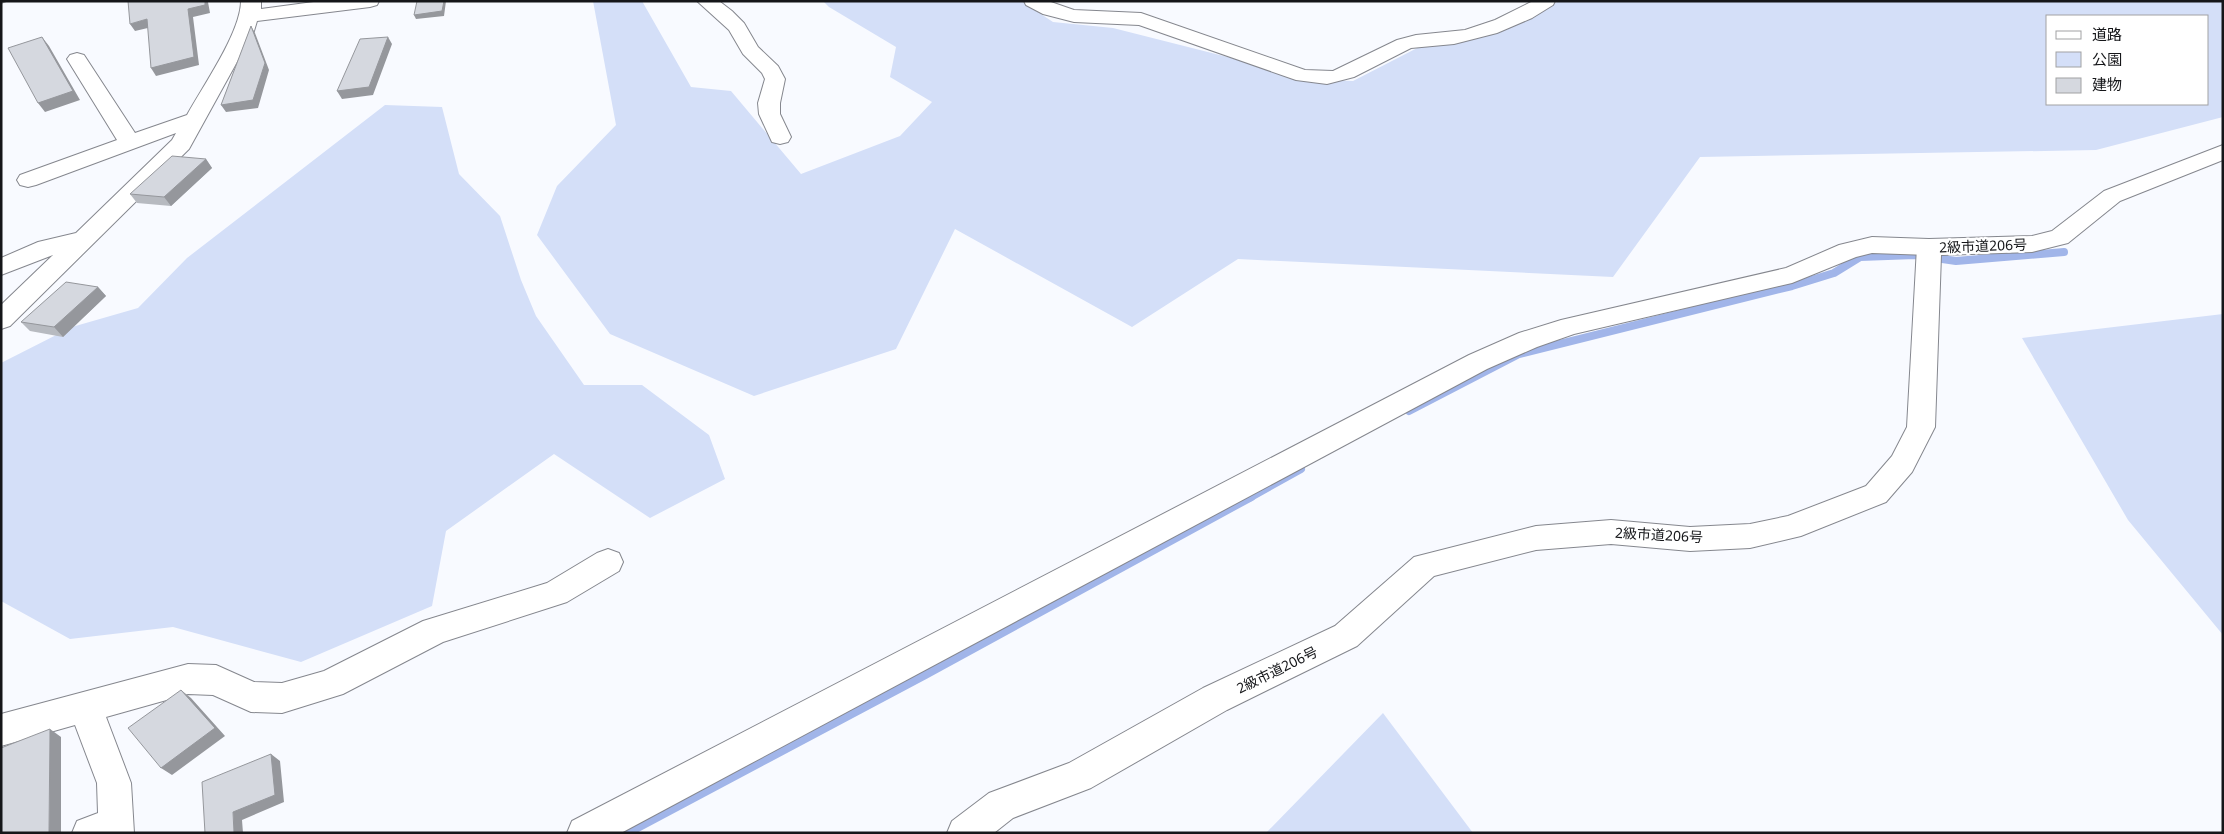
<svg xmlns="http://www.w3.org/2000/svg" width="2224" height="834" font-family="'Noto Sans','Noto Sans JP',sans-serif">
  <rect width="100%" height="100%" fill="#f8faff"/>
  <!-- green -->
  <path fill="#d4dff8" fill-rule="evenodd" d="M 593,1 L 642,1 L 691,87 L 731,91 L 801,174 L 900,136 L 932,102 L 890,77 L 896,47 L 829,7 L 823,1 L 1021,1 L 1053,22 L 1113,28 L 1318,80 L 1353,81 L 1423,45 L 1466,41 L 1560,1 L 2223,1 L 2223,117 L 2096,150 L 1700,157 L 1613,277 L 1238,259 L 1132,327 L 955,229 L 896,349 L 754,396 L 610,334 L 537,235 L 557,186 L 616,125 ZM 2048,16 L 2208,16 L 2208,104 L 2048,104 Z
    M 385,105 L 442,107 L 459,174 L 500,216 L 521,280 L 536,316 L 584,385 L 642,385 L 709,435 L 725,479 L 650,518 L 554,454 L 446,531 L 432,606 L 301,662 L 173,627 L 70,639 L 1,601 L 1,363 L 72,327 L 138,308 L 187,258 Z
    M 2223,314 L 2223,635 L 2128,520 L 2022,338 Z
    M 1383,713 L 1473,833 L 1266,833 Z"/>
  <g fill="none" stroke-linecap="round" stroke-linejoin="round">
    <!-- stream-far1 -->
    <path stroke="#a1b5e9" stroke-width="8" d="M 1409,411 L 1519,354 L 1792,286 L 1834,273 L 1860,257 L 1915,255 L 1956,261 L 2064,252
      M 1249,498 L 1301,469"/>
    <!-- stream -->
    <path stroke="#a1b5e9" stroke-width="10" d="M 626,833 L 925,674 L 1251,496"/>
    <!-- minor casing -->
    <g stroke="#85878e" stroke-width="2">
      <path id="minor" d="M 241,1 L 261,1 L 261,9 L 321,1 L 379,1 L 377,5 L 370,7 L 257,21 L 254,31 L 189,149 L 10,326 L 1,329 L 1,305 L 53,255 L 1,275 L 1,258 L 38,242 L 76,233 L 172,140 L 176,133 L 36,185 L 28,187 L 20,185 L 17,180 L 20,175 L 117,140 L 67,59 L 70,55 L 77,53 L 84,55 L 135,133 L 187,115 C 203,86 241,32 241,1 Z
        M 697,1 L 719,1 L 732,11 L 744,23 L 758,47 L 778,66 L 785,79 L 780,103 L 780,114 L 791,137 L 788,142 L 780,144 L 772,142 L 759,114 L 758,103 L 765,79 L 762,73 L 743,54 L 729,30 Z
        M 1024,1 L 1048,1 L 1074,10 L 1141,13 L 1305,70 L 1333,71 L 1397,40 L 1416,35 L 1465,30 L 1495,20 L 1533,1 L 1555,1 L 1553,5 L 1532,18 L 1497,33 L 1454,44 L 1411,48 L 1354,77 L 1327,84 L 1296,80 L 1139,25 L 1074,22 L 1043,14 L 1026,5 Z
        M 1872,237 L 1929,239 L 1938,241 L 1941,247 L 1938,253 L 1929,255 L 1872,253 L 1856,257 L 1792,283 L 1574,334 L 1537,347 L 1487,369 L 621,833 L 567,833 L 572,821 L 1469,355 L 1519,333 L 1561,320 L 1786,268 L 1839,245 Z
        M 608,549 L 619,553 L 623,562 L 619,571 L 567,602 L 443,642 L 343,694 L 282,713 L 251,712 L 213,695 L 188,694 L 106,717 L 131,783 L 134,833 L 72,833 L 77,821 L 98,813 L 97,783 L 75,725 L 1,746 L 1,714 L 188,664 L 216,665 L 254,682 L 282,683 L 324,671 L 423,621 L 547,583 L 597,553 Z"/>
    </g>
    <!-- tertiary casing -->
    <g stroke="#85878e" stroke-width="2">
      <path id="tertiary" d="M 2223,145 L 2223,160 L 2120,201 L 2068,243 L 2032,252 L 1941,255 L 1935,427 L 1912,472 L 1886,502 L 1801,536 L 1750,548 L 1690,551 L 1611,544 L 1536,550 L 1434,576 L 1357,646 L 1227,710 L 1091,788 L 1013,818 L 994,833 L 947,833 L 952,821 L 989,793 L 1069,763 L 1203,688 L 1335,626 L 1414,557 L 1536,526 L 1611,520 L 1690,527 L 1750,524 L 1788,516 L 1866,486 L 1892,456 L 1907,427 L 1917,247 L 1920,241 L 1929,239 L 2032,236 L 2052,231 L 2104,191 Z"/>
    </g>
    <!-- minor -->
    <use href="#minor" fill="#fff" fill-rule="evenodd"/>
    <!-- tertiary -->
    <use href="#tertiary" fill="#fff" fill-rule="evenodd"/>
  </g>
  <!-- wall -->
  <path fill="#b7bac0" d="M 206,159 L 212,168 L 171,206 L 137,203 L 130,194 Z
    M 98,287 L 106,296 L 63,337 L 30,331 L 21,322 Z"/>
  <!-- shaded-wall -->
  <path fill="#95979c" d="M 1,1 L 9,1 L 1,4 Z
    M 205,1 L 209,1 L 208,2 L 210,13 L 193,17 L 199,65 L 156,76 L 151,68 L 188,9 Z
    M 444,1 L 446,1 L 444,16 L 416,19 L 414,15 Z
    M 147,19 L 152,27 L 135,31 L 130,24 Z
    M 251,26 L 255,33 L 269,70 L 258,108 L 226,112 L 221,105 Z
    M 42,37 L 49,46 L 80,100 L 45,112 L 38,103 Z
    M 388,37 L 392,44 L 373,95 L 342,99 L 337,91 Z
    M 206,159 L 212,168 L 171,206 L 164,197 Z
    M 98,287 L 106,296 L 63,337 L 54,327 Z
    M 181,690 L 191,698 L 225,736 L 172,775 L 161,768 Z
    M 50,729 L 61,737 L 61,833 L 49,833 Z
    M 271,754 L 280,761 L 284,802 L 242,820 L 243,833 L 234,833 L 233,812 Z"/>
  <!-- building -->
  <path fill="#d5d8df" stroke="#95979c" d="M 128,1 L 205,1 L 205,5 L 188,9 L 194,57 L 151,68 L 147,19 L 130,24 Z
    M 417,1 L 444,1 L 442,11 L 414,15 Z
    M 251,26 L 265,63 L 253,100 L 221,105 Z
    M 42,37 L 73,91 L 38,103 L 8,48 Z
    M 388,37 L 369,87 L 337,91 L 360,39 Z
    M 172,156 L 206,159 L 164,197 L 130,194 Z
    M 66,282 L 98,287 L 54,327 L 21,322 Z
    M 181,690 L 215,728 L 161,768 L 128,728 Z
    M 50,729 L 49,833 L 1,833 L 1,748 Z
    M 271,754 L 275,795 L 233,812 L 234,833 L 205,833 L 202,782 Z"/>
  <g text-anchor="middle" stroke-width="4.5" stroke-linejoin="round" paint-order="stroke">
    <!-- street labels -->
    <g font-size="14" fill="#151619" stroke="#fff">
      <text transform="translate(1983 246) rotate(-2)" y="5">2級市道206号</text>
      <text transform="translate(1659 535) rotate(3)" y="5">2級市道206号</text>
      <text transform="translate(1277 670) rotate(-26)" y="5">2級市道206号</text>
    </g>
  </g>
  <!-- border -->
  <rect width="2224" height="834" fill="none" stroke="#151619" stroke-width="5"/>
  <!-- legend -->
  <rect x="2046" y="15" width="162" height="90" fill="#ffffff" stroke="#a1a2a3"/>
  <rect x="2056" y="31" width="25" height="8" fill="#ffffff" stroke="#a1a2a3"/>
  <text x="2092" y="40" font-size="15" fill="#151619">道路</text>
  <rect x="2056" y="52" width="25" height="15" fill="#d4dff8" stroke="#a1a2a3"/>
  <text x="2092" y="65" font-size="15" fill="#151619">公園</text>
  <rect x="2056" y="78" width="25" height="15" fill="#d5d8df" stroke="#a1a2a3"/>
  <text x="2092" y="90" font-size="15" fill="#151619">建物</text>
</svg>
